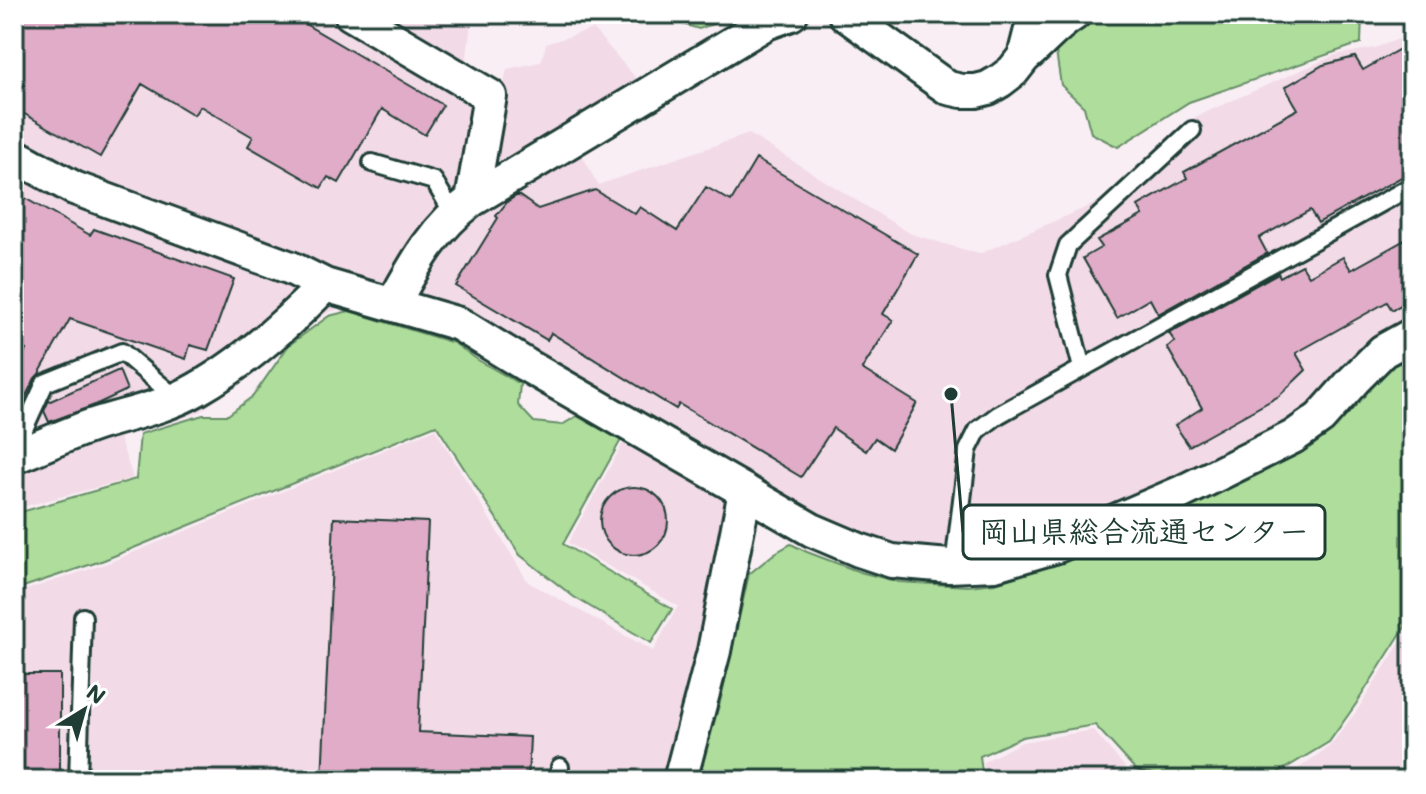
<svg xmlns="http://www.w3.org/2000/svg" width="1426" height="794" font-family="Mali,'Klee One',sans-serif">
  <rect width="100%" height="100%" fill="#f9eef4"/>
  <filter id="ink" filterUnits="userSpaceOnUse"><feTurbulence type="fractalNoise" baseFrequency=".0125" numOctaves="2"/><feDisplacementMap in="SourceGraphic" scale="16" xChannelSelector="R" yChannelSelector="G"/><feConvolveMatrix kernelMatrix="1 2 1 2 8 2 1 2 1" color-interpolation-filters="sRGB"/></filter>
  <g filter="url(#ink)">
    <!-- built -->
    <path fill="#f2dae7" d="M 14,14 L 472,14 L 466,65 L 503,88 L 507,69 L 541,62 L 546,44 L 593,29 L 656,101 L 578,148 L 598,185 L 749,134 L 911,234 L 979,254 L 1101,201 L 1195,117 L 1335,55 L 1375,48 L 1412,34 L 1412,347 L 1140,526 L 879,570 L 856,567 L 807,547 L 763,517 L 759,519 L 693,780 L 14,780 L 14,594 L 105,564 L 435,429 L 528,582 L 653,651 L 678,606 L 568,543 L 626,438 L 479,357 L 455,340 L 377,312 L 349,305 L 327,313 L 271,351 L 233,387 L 201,411 L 175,421 L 117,431 L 133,478 L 14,509 Z
      M 1412,624 L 1412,780 L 1282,780 L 1330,746 L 1358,709 Z
      M 1093,730 L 1136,780 L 954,780 L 987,777 L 983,762 L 1022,742 Z"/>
    <!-- green -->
    <path fill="#aedd9c" stroke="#668d68" stroke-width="2" d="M 662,14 L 740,14 L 699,29 L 669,20 Z
      M 1059,14 L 1362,14 L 1361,43 L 1189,102 L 1118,147 L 1091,133 L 1084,107 L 1061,85 L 1056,52 Z
      M 349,311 L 454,343 L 478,360 L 520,384 L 518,405 L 534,422 L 562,425 L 577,416 L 621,440 L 563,544 L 672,609 L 651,643 L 574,597 L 520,555 L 436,425 L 104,560 L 14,590 L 14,514 L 136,479 L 140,434 L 203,415 L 228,415 L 253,396 L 289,345 L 329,316 Z
      M 1412,358 L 1412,616 L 1356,704 L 1329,742 L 1266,780 L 1183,780 L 1136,770 L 1095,725 L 1022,737 L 980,756 L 982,772 L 921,776 L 914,780 L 698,780 L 721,698 L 749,574 L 775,553 L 791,544 L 807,552 L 860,572 L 899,582 L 968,586 L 995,583 L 1059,564 L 1142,531 L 1301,453 L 1394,365 Z"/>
    <!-- building -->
    <path fill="#e0acc8" stroke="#1f3d34" stroke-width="2" d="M 14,14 L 288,14 L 443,105 L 425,135 L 382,109 L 339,183 L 328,177 L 321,188 L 248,146 L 253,137 L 200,106 L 194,115 L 142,84 L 100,157 L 14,108 Z
      M 1412,42 L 1412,157 L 1402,162 L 1409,173 L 1318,223 L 1310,210 L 1259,238 L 1267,253 L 1158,314 L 1150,299 L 1117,318 L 1083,258 L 1102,247 L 1097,240 L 1143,215 L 1138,206 L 1187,178 L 1184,172 L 1298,109 L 1285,87 L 1323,65 L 1355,57 L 1363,70 Z
      M 756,159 L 918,254 L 883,314 L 893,320 L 862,369 L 917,403 L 891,449 L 875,438 L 866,451 L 833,428 L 801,477 L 679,404 L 676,409 L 551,333 L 547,340 L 456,286 L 498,218 L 496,216 L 508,201 L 518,195 L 538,209 L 595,190 L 635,214 L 640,207 L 677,231 L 706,187 L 731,201 Z
      M 14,192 L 90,235 L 94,229 L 234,279 L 208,350 L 190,345 L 186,359 L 70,319 L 39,374 L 35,378 L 14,419 L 14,371 L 26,350 L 14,344 Z
      M 1412,236 L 1412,299 L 1392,310 L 1387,302 L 1296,353 L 1306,370 L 1279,396 L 1189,446 L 1175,425 L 1202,408 L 1167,347 L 1175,342 L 1169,333 L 1278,273 L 1280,277 L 1302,265 L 1309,276 L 1343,257 L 1351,270 Z
      M 119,370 L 127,390 L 95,405 L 49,422 L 44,411 L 48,402 Z
      M600 521a34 34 0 1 1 68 0a34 34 0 1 1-68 0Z
      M 334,518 L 428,522 L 418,732 L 530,737 L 528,780 L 322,780 Z
      M 14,674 L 60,674 L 60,780 L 14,780 Z"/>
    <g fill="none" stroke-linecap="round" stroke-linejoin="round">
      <!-- service casing -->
      <g stroke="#1f3d34" stroke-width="22">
        <path id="service" d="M 372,163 L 434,181 L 453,213
          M 1082,368 L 1058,275 L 1068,245 L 1192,130
          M 14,451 L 45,383 L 122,352 L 176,398
          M 954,566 L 968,450 L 978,430 L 998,415 L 1412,186
          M 78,780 L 83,617
          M 559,780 L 560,767"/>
      </g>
      <!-- minor casing -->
      <g stroke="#1f3d34" stroke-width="38">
        <path id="minor" d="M 351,14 L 490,96 L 472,200
          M 845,14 L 938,81 L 948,88 L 962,91 L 976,91 L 988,88 L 1000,81 L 1013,71 L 1024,57 L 1035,14
          M 1024,57 C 1042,43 1054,26 1074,14
          M 14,155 L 74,188 L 291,268 L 325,285 L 459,324 L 526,365 L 812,530 L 859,550 L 892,561 L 949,566 L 995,564 L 1057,546 L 1180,493 L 1293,437 L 1320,418 L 1354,380 L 1383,351 L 1412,335
          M 393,304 C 415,264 434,228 472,200 L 766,23 L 791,14
          M 14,457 C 40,447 67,434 94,425 C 128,414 166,407 197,389 C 245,362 287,324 325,285
          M 680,780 L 714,651 L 745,491"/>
      </g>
      <!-- service -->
      <use href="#service" stroke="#fff" stroke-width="16"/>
      <!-- minor -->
      <use href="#minor" stroke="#fff" stroke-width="32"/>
    </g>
  </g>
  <!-- callouts -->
  <path fill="none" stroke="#1f3d34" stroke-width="3" d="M951 394L963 532"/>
  <circle fill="#1f3d34" stroke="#fff" stroke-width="3" cx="951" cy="394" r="8"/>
  <rect fill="#fff" stroke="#1f3d34" stroke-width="3" x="963" y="505" width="362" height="54" rx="8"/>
  <g font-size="30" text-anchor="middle" font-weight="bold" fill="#1f3d34">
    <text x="1144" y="542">岡山県総合流通センター</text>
  </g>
  <!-- margin -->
  <rect width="1426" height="794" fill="none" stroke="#fff" stroke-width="48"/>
  <rect x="24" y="24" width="1378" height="746" fill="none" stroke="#1f3d34" stroke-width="3" filter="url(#ink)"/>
  <!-- north arrow -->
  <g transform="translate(84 710) rotate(37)" stroke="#ffffff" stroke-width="6" paint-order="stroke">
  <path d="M0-6L14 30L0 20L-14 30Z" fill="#1f3d34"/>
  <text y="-12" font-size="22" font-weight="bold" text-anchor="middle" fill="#1f3d34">N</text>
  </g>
</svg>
